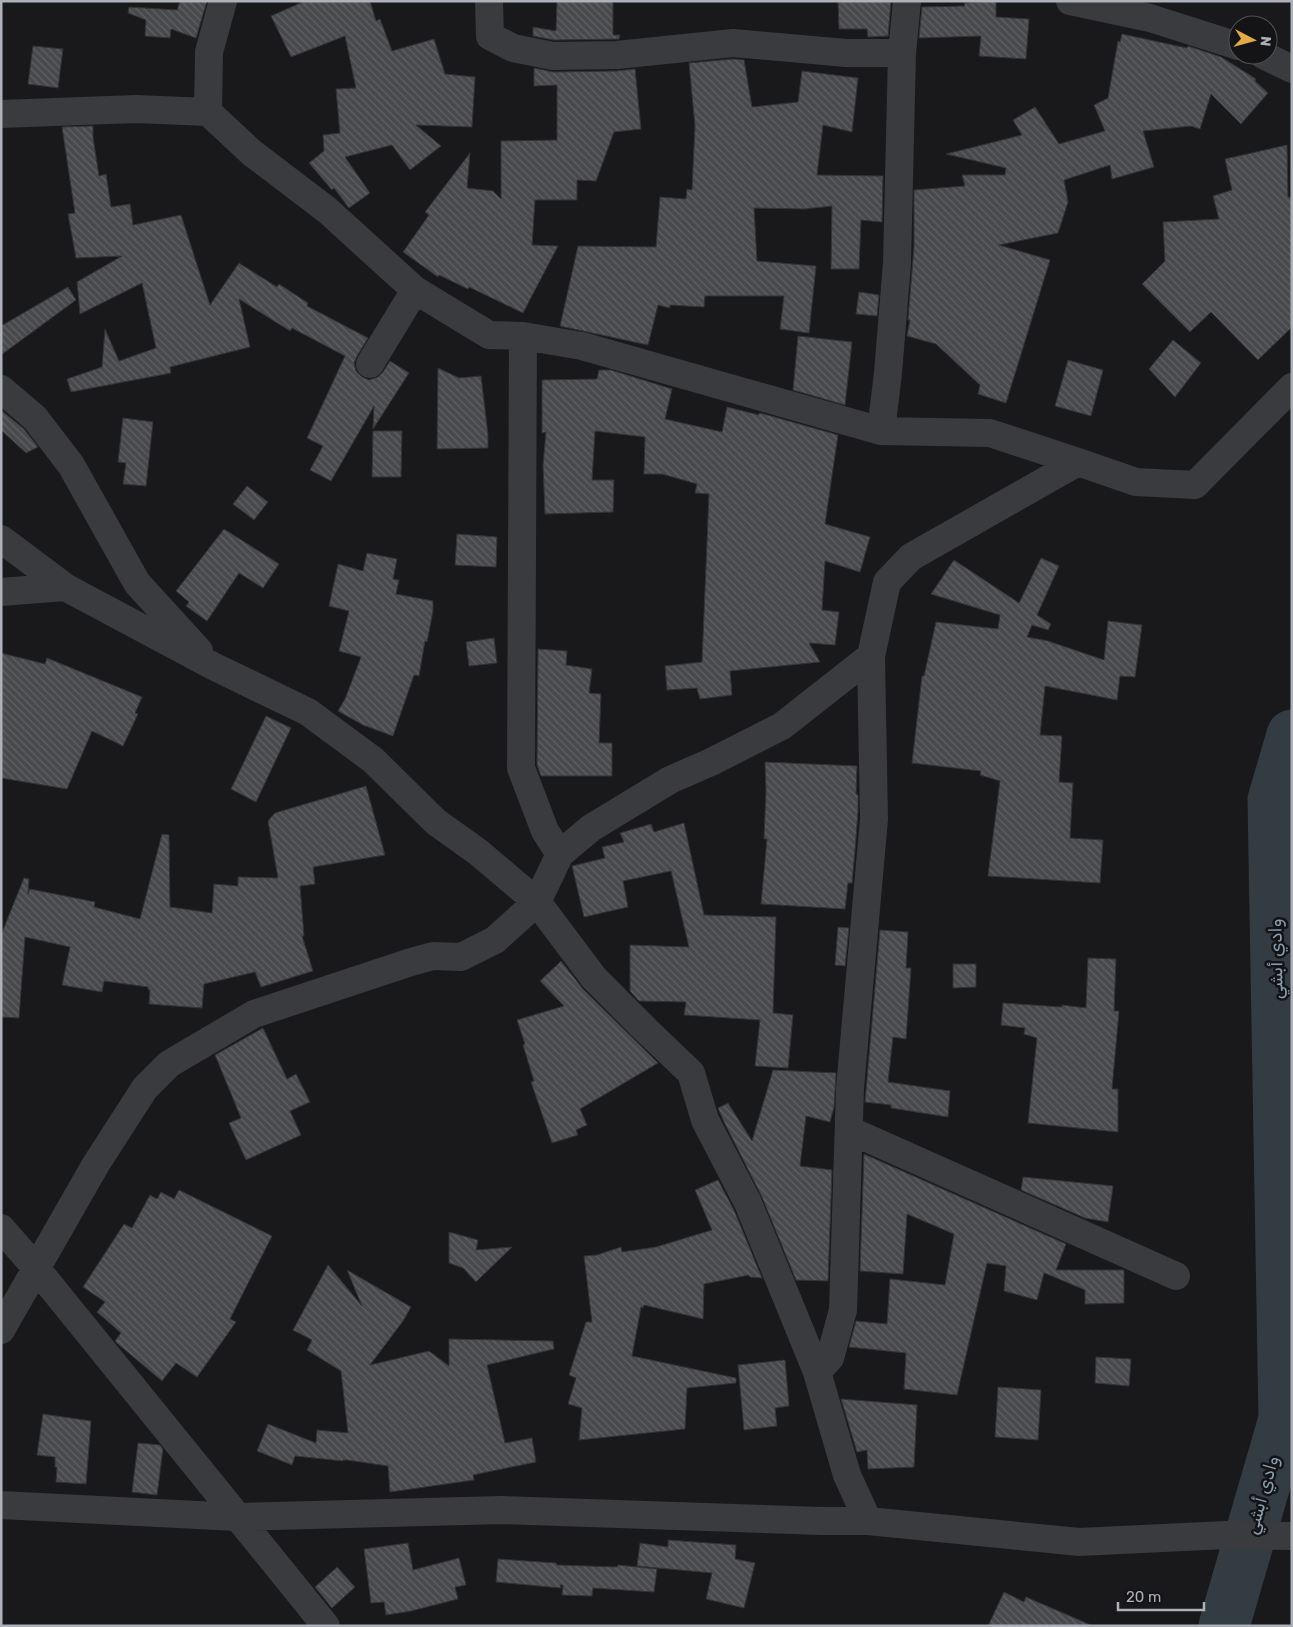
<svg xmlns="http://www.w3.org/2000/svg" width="1293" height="1627" font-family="Rubik,'Noto Sans Arabic',sans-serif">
  <defs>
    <pattern id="building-back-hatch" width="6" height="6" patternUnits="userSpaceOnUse" patternTransform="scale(1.25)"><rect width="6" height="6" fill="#48494d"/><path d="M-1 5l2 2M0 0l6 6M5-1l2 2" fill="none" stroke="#606165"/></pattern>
  </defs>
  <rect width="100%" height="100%" fill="#19191b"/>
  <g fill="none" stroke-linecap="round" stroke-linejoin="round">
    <!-- river -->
    <path stroke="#333c43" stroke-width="51" d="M 1224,1626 L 1284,1419 L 1273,800 L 1292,735"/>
  </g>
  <!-- building -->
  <path fill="url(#building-back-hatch)" stroke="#333337" d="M 180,1 L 207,1 L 196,38 L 171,29 L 170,38 L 145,36 L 146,20 L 128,13 L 129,7 L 177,10 Z
    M 305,1 L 370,1 L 376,21 L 380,19 L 392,51 L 434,39 L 445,74 L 475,77 L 472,127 L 416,125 L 441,146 L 410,170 L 392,145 L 345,157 L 370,193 L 349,208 L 334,188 L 332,190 L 309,163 L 324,151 L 323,135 L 340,133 L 336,89 L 356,88 L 345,36 L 291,57 L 271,16 Z
    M 557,1 L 613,1 L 613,35 L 620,35 L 619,39 L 554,40 L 533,36 L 533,27 L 556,31 Z
    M 838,1 L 891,1 L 888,36 L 868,37 L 867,29 L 839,29 Z
    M 996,1 L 996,17 L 1029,19 L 1026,59 L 979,56 L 981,36 L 919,38 L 922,7 L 965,6 L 964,3 Z
    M 1122,34 L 1187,48 L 1188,46 L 1221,57 L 1256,79 L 1255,81 L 1268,93 L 1241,124 L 1211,94 L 1200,129 L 1191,126 L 1143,131 L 1154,167 L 1112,179 L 1110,165 L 1064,180 L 1068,202 L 1058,233 L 999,245 L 1050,260 L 1006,403 L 978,394 L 980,385 L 936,344 L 907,336 L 910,320 L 908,320 L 914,247 L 914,190 L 965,186 L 962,175 L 1005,175 L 1006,168 L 946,154 L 1022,135 L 1013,120 L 1035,107 L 1059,144 L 1105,131 L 1094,105 L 1108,98 L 1118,41 L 1120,42 Z
    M 33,46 L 63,49 L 58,88 L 28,84 Z
    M 733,59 L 744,60 L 752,107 L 798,102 L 802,71 L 858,78 L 852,132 L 823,125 L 817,175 L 883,176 L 882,222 L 861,220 L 859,269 L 831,269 L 832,206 L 805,209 L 754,208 L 757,261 L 816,266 L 809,333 L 780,329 L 784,296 L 705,296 L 704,307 L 670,305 L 670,308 L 658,305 L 648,345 L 560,326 L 578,246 L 656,247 L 660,197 L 686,199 L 687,189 L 692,190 L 695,126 L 689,63 Z
    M 534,68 L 553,72 L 617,71 L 635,69 L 641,129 L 614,132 L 596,181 L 577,180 L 577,200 L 535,200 L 532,245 L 558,246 L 523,313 L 469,287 L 468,289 L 439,275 L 438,277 L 403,252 L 429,215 L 425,212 L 470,153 L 467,188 L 493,191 L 501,199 L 501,141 L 557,140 L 557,85 L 534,86 Z
    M 93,126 L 93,137 L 99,176 L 106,174 L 111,207 L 130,204 L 133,225 L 181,215 L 210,305 L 239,263 L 277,287 L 279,284 L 308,303 L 307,306 L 368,338 L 357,356 L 354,363 L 356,371 L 362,377 L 369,380 L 378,377 L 383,372 L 390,361 L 409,373 L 373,429 L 374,406 L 331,481 L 310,470 L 323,446 L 307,438 L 345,356 L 292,328 L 290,331 L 239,299 L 250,347 L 170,367 L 171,373 L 71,392 L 67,379 L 102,367 L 105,329 L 119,361 L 156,348 L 142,283 L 80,314 L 77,282 L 122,256 L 76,258 L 68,214 L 75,213 L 62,127 Z
    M 1287,145 L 1288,197 L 1292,198 L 1292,327 L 1258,360 L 1211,312 L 1190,332 L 1142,284 L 1165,261 L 1163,222 L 1219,219 L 1213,196 L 1232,190 L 1225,159 Z
    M 68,287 L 76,300 L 1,355 L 1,326 Z
    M 859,292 L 879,295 L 877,316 L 856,314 Z
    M 798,336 L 852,342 L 845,405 L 793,390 Z
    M 1173,340 L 1201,363 L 1175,397 L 1149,369 Z
    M 1068,360 L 1103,370 L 1091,416 L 1055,406 Z
    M 438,368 L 459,378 L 481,376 L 488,435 L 488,448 L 437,449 Z
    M 599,370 L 611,370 L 672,389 L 665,419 L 722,432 L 727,407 L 759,415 L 759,413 L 764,414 L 838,435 L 825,524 L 870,537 L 860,572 L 825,561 L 822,610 L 839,612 L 835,645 L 809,643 L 820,662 L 730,671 L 732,695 L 700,699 L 697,688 L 667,690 L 665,666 L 702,662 L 709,494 L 695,493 L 697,484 L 662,474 L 644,474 L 645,437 L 595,431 L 592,480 L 614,480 L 613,512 L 545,514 L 543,465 L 546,432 L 542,433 L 542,380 L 597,379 Z
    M 1,410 L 24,429 L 38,447 L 26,453 L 1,430 Z
    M 123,418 L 153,422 L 146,486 L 123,484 L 126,463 L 118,462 Z
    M 373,431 L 402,431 L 401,477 L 372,477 Z
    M 247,486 L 268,502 L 254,520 L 233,504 Z
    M 224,529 L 279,564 L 263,588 L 239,573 L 207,621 L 186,606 L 189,602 L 176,591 Z
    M 457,534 L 497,537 L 496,567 L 455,565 Z
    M 367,553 L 397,559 L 393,579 L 399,580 L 396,594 L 433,601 L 433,611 L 427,642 L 425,641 L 419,676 L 414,675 L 393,736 L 363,725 L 338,711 L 345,699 L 361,657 L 339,651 L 349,611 L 329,606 L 338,564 L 363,571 Z
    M 1041,558 L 1059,566 L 1037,615 L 1051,624 L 1048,630 L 1032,625 L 1027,637 L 1048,641 L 1104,660 L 1108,621 L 1142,625 L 1135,677 L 1120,676 L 1117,700 L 1045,686 L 1040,735 L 1062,736 L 1059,782 L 1073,783 L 1070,838 L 1103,840 L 1100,883 L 988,876 L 1000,781 L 980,775 L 981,771 L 912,763 L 922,676 L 924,676 L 936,622 L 998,629 L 1000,615 L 931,594 L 954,560 L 1019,603 Z
    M 494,638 L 497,663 L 469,666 L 466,642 Z
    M 538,649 L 567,651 L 566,665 L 592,669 L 589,693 L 601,694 L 599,743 L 612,743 L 612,776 L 541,776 L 537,765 Z
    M 1,653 L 45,664 L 47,658 L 142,697 L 135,713 L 138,714 L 123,746 L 92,731 L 67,789 L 1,778 Z
    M 266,716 L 291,728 L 256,802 L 231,789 Z
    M 765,762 L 857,766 L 856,794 L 858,795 L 858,811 L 855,850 L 852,883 L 848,883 L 845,909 L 761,904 L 767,839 L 764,839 L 766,790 Z
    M 366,786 L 385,855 L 313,867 L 315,884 L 300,886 L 304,936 L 302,936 L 313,971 L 261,987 L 255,972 L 204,984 L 202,1008 L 149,1004 L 150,990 L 148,989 L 148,987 L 104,981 L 102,992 L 62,985 L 70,947 L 25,937 L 19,1018 L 1,1017 L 1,935 L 24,878 L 29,879 L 28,894 L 30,889 L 95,902 L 94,907 L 140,919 L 162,834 L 169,835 L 170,907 L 212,913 L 214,884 L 238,886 L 238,877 L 278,878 L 268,821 L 275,813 Z
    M 684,823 L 704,915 L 776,917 L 773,1013 L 793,1015 L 788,1068 L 755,1066 L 760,1020 L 684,1015 L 686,1002 L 639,1001 L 630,991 L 630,945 L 689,947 L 671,871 L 623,881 L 628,907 L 584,917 L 572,866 L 605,858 L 602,847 L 624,842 L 620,833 L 651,824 L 654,832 Z
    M 838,927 L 849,928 L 845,966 L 835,965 Z
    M 880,930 L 908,932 L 906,968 L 911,968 L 906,1039 L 893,1037 L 888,1082 L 950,1091 L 948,1117 L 891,1108 L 891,1105 L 865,1102 Z
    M 1088,958 L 1116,959 L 1114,1011 L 1119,1011 L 1112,1089 L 1118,1089 L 1118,1132 L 1028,1123 L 1037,1038 L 1024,1034 L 1025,1028 L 1001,1025 L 1003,1003 L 1062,1007 L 1062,1005 L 1086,1008 Z
    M 561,961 L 583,989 L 658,1063 L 580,1109 L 587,1125 L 576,1130 L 578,1135 L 552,1143 L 531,1082 L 534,1081 L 523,1045 L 525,1044 L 517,1020 L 564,1006 L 540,981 Z
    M 953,964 L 976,964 L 976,987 L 953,988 Z
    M 263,1028 L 287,1079 L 296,1074 L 310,1102 L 290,1111 L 301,1135 L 246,1160 L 229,1123 L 241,1118 L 215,1055 Z
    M 773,1070 L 836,1073 L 834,1107 L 830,1122 L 806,1116 L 800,1166 L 832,1170 L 828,1281 L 796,1280 L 762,1197 L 724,1122 L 718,1108 L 728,1103 L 752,1141 Z
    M 864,1154 L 1066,1244 L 1056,1270 L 1124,1270 L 1124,1303 L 1085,1304 L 1085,1290 L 1047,1274 L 1044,1273 L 1037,1300 L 1004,1291 L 1006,1266 L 987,1263 L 957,1395 L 904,1389 L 906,1353 L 849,1347 L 856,1321 L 887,1324 L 890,1279 L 945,1285 L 954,1234 L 907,1214 L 903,1274 L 860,1271 Z
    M 1023,1177 L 1113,1186 L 1108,1222 L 1085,1218 L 1021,1190 Z
    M 718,1180 L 734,1210 L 762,1278 L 750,1277 L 749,1275 L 704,1284 L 703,1319 L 644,1305 L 643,1308 L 641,1307 L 632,1356 L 736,1378 L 736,1383 L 687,1388 L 685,1429 L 579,1440 L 582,1408 L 568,1404 L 576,1378 L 569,1375 L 586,1322 L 592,1322 L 584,1256 L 597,1255 L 621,1247 L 622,1252 L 656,1247 L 712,1230 L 695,1190 Z
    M 179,1190 L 272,1236 L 230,1319 L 236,1322 L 197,1377 L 176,1363 L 162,1381 L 118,1344 L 115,1341 L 121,1333 L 97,1312 L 105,1302 L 83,1287 L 124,1224 L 132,1228 L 150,1195 L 157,1199 L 161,1192 L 174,1199 Z
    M 449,1232 L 478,1240 L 476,1250 L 512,1247 L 476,1282 L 463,1268 L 449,1263 Z
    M 328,1265 L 362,1306 L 347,1270 L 411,1307 L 403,1321 L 370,1365 L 429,1351 L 449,1366 L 449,1339 L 553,1341 L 554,1349 L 487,1365 L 505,1443 L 532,1438 L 536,1462 L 473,1475 L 474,1480 L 390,1492 L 388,1466 L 347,1460 L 343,1460 L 343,1461 L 295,1456 L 292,1465 L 257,1451 L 268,1424 L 316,1443 L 317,1430 L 348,1433 L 341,1371 L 307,1350 L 312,1340 L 293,1330 Z
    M 1096,1357 L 1131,1359 L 1129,1386 L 1095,1383 Z
    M 785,1360 L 789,1406 L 775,1408 L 777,1426 L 744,1430 L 738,1365 Z
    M 998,1387 L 1041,1390 L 1038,1440 L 995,1437 Z
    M 841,1399 L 917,1405 L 914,1467 L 868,1469 L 867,1450 L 857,1452 Z
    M 43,1414 L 91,1421 L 86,1484 L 56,1482 L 57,1467 L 55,1467 L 55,1457 L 37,1455 Z
    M 138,1443 L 160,1445 L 163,1449 L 157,1495 L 132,1492 Z
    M 668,1540 L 736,1545 L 735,1559 L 755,1563 L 744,1608 L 706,1599 L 712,1573 L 637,1566 L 640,1543 L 668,1547 Z
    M 408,1543 L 413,1570 L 459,1558 L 466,1585 L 455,1587 L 458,1599 L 411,1611 L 386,1615 L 384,1602 L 371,1603 L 364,1549 Z
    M 498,1559 L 556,1563 L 557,1565 L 617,1567 L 618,1565 L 657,1569 L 654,1592 L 593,1588 L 592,1596 L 562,1595 L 563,1585 L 560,1585 L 561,1588 L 496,1582 Z
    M 337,1567 L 355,1587 L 332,1608 L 315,1587 Z
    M 1004,1592 L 1024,1602 L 1026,1597 L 1093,1626 L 988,1626 Z"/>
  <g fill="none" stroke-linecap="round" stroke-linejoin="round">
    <!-- minor -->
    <path stroke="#3a3b3f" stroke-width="28" d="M 489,1 L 490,36 L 513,48 L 553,56 L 617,55 L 733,43 L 846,53 L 902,53 L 897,263 L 888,373 L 881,431
      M 1070,1 L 1150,18 L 1238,46
      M 902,53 L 907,1
      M 1263,55 L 1292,69
      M 208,112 L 209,52 L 223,1
      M 1,114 L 136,109 L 208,112 L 252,153 L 327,210 L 415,290 L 489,335 L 523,336 L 582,346 L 881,431 L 990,433 L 1078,462
      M 523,336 L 521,768 L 545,831 L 560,854
      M 370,364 L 415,290
      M 1,389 L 35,418 L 71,465 L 137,583 L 199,651
      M 1,539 L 65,587
      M 1,592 L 65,587 L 213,666 L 308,712 L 373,760 L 436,822 L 478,852 L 537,902 L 594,978 L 646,1030 L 691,1073 L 705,1120 L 748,1203 L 817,1372
      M 849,1130 L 1176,1276
      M 1,1228 L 36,1268 L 326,1626
      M 1,1330 L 96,1164 L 145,1088 L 169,1064 L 254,1014 L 411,962 L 433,956 L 461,957 L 495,940 L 537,902 L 560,854 L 591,828 L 670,780 L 711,762 L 782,726 L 871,656 L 887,582 L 911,557 L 1078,462 L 1136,482 L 1195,485 L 1292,387
      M 1,1505 L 237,1517 L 502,1510 L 822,1521 L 868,1521 L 1079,1542 L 1226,1535 L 1292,1536
      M 868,1521 L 847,1475 L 817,1372 L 830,1358 L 843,1310 L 850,1088 L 874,819 L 871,656"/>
  </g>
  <g text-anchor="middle" stroke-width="5" stroke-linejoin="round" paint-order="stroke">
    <!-- water labels -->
    <g font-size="18" font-style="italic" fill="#879fb0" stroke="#141416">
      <text transform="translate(1276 959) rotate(-91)" y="6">وادي أبشي</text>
      <text transform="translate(1262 1495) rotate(-74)" y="6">وادي أبشي</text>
    </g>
  </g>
  <!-- border -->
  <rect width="1293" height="1627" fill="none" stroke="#adb1b9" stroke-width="5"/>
  <!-- north arrow -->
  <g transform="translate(1253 40) rotate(96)"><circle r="24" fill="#141416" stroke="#515357"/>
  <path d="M0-4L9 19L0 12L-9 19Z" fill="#e1aa4a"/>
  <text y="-8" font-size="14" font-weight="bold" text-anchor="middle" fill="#adb1b9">N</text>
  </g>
  <!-- scale -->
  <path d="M1118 1602v8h86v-8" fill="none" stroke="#adb1b9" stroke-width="2.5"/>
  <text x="1126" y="1602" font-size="15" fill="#adb1b9" stroke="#141416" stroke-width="4" paint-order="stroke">20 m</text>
</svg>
